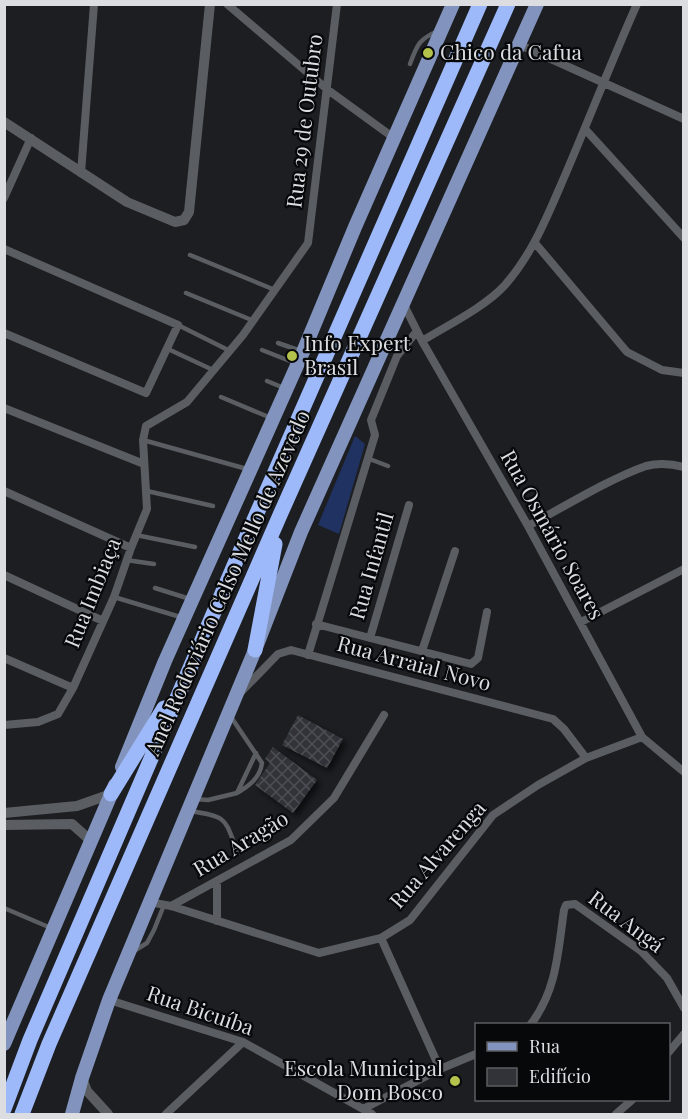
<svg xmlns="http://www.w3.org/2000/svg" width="688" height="1119" font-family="'Playfair Display',serif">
  <defs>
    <pattern id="building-cross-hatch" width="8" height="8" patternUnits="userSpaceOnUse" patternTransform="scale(1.5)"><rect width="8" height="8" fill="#313338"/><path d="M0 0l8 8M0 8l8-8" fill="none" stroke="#4e5054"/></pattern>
    <filter id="shadow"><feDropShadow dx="4" dy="4" stdDeviation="3" flood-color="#0009"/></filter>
  </defs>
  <rect width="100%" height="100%" fill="#1c1e22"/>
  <!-- park -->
  <path fill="#203261" d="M 355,436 L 365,444 L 339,534 L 318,525 Z"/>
  <!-- building -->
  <path fill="url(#building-cross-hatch)" filter="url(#shadow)" d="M 298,715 L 343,739 L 327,768 L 282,745 Z
    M 273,747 L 317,780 L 293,813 L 255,785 L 270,763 L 265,759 Z"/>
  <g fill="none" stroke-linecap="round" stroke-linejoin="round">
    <!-- service -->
    <path stroke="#5a5d62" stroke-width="4.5" d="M 410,64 C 417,45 419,39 438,31
      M 190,255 L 275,290
      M 186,293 L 254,321
      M 178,325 L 230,351
      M 278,343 L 301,351
      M 168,349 L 213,370
      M 262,350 L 295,363
      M 267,381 L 284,388
      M 221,397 L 271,418
      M 143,440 L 247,469
      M 367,458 L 388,466
      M 147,491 L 213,506
      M 136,535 L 195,547
      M 126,560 L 154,564
      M 155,588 L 190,599
      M 114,597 L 177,616
      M 231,717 L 262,763 C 260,778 249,786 237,793
      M 194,799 L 208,800 L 237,793 L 256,753
      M 190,811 C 229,817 224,818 238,853
      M 4,908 L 51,928
      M 134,951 L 147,943 L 154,930 L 164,905"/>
    <!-- minor -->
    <path stroke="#5a5d62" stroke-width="8" d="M 227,4 L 328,90 L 394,138
      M 520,45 L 684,119
      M 585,129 L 684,238
      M 81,173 L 94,4
      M 4,198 L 31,138
      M 535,243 L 627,352 L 662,370 L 684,373
      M 4,249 L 178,325 L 146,393 L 4,333
      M 403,303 L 422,341 L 528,526 L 642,737 L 684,772
      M 422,341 C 448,325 485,307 505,285 C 534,252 549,212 566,173 C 590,117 612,60 637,4
      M 4,408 L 144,464
      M 4,491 L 131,548
      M 528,526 C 564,507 609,479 646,466 C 658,463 672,464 684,467
      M 4,575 L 103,621
      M 581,622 L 684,569
      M 316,624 L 471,664 L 478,658 L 487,612
      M 370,638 L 409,505
      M 422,651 L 455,551
      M 308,655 L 375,435 L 371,420 L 397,356 L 417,331
      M 4,658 L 73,688
      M 241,692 L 278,654 L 291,650 L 553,719 L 564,729 L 586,758
      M 4,725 L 38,722 L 58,714 L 73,688 L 114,597 L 131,548 L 147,509 L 143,440 L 146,426 L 187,402 L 243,335 L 308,243 L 337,4
      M 217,881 L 217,921
      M 149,902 L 171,906 L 319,953 L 381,938 L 410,920 L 493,815 L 538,785 L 586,758 L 642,737
      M 171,906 L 291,840 L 334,798 L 384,715
      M 381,938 L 440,1069
      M 109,1000 L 243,1042 L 372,1114
      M 531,1024 C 557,990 558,951 564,910 L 566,905 L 575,904 L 641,951 L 667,978 L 684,1008
      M 668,1053 L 684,1034
      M 363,1109 L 440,1069 L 476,1054
      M 166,1114 L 243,1042
      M 616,1114 L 632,1100"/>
    <!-- tertiary -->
    <path stroke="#5a5d62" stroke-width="10" d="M 4,122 L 127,202 L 175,222 L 184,220 L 189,212 L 210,4
      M 4,813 L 77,806 L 111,794
      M 4,825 L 72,824 L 90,840
      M 82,1078 L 87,1091 L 108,1114"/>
    <!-- primary -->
    <path stroke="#8294bd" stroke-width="14" d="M 122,767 L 165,661 L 303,352 L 355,227 L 453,4
      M 4,1044 L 115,785
      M 72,1114 L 82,1078 L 109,1000 L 255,650 L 301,532 L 537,4"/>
    <!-- motorway -->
    <path stroke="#9db9f9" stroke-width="15" d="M 255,650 L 275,544
      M 111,794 L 164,708
      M 4,1109 L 30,1040 L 236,561 L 480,4
      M 22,1114 L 49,1044 L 280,515 L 508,4"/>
  </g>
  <!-- markers -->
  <g fill="#b3c24b" stroke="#07080a" stroke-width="2">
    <circle cx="428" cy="53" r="6"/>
    <circle cx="292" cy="356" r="6"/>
    <circle cx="455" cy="1081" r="6"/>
  </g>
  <g text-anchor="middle" stroke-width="4.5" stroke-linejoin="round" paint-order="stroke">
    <!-- poi labels -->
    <g font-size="21" fill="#dcdde0" stroke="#07080a" text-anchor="start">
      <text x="440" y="60">Chico da Cafua</text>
      <text x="304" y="351">Info Expert<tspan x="304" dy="24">Brasil</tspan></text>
      <text x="443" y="1076" text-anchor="end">Escola Municipal<tspan x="443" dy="24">Dom Bosco</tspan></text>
    </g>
    <!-- street labels -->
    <g font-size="21" fill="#dcdde0" stroke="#07080a">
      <text transform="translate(305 121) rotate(-83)" y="7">Rua 29 de Outubro</text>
      <text transform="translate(552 535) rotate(61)" y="7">Rua Osmário Soares</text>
      <text transform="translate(372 566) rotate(-74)" y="7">Rua Infantil</text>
      <text transform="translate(228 583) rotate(-66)" y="7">Anel Rodoviário Celso Mello de Azevedo</text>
      <text transform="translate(93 593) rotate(-68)" y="7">Rua Imbiaça</text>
      <text transform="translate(414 664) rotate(15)" y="7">Rua Arraial Novo</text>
      <text transform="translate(241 844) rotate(-31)" y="7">Rua Aragão</text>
      <text transform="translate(438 855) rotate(-49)" y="7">Rua Alvarenga</text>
      <text transform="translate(626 922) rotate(37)" y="7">Rua Angá</text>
      <text transform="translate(200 1011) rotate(19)" y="7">Rua Bicuíba</text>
    </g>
  </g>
  <!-- border -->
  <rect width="688" height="1119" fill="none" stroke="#dcdde0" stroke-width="12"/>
  <!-- legend -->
  <rect x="475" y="1023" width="195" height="78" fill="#07080a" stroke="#5c5d60" stroke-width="1.5"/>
  <rect x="487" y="1042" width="30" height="9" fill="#8294bd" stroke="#5c5d60" stroke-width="1.5"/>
  <text x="529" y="1053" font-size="18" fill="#dcdde0">Rua</text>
  <rect x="487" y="1068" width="30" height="18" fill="#313338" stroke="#5c5d60" stroke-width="1.5"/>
  <text x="529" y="1083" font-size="18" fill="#dcdde0">Edifício</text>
</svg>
